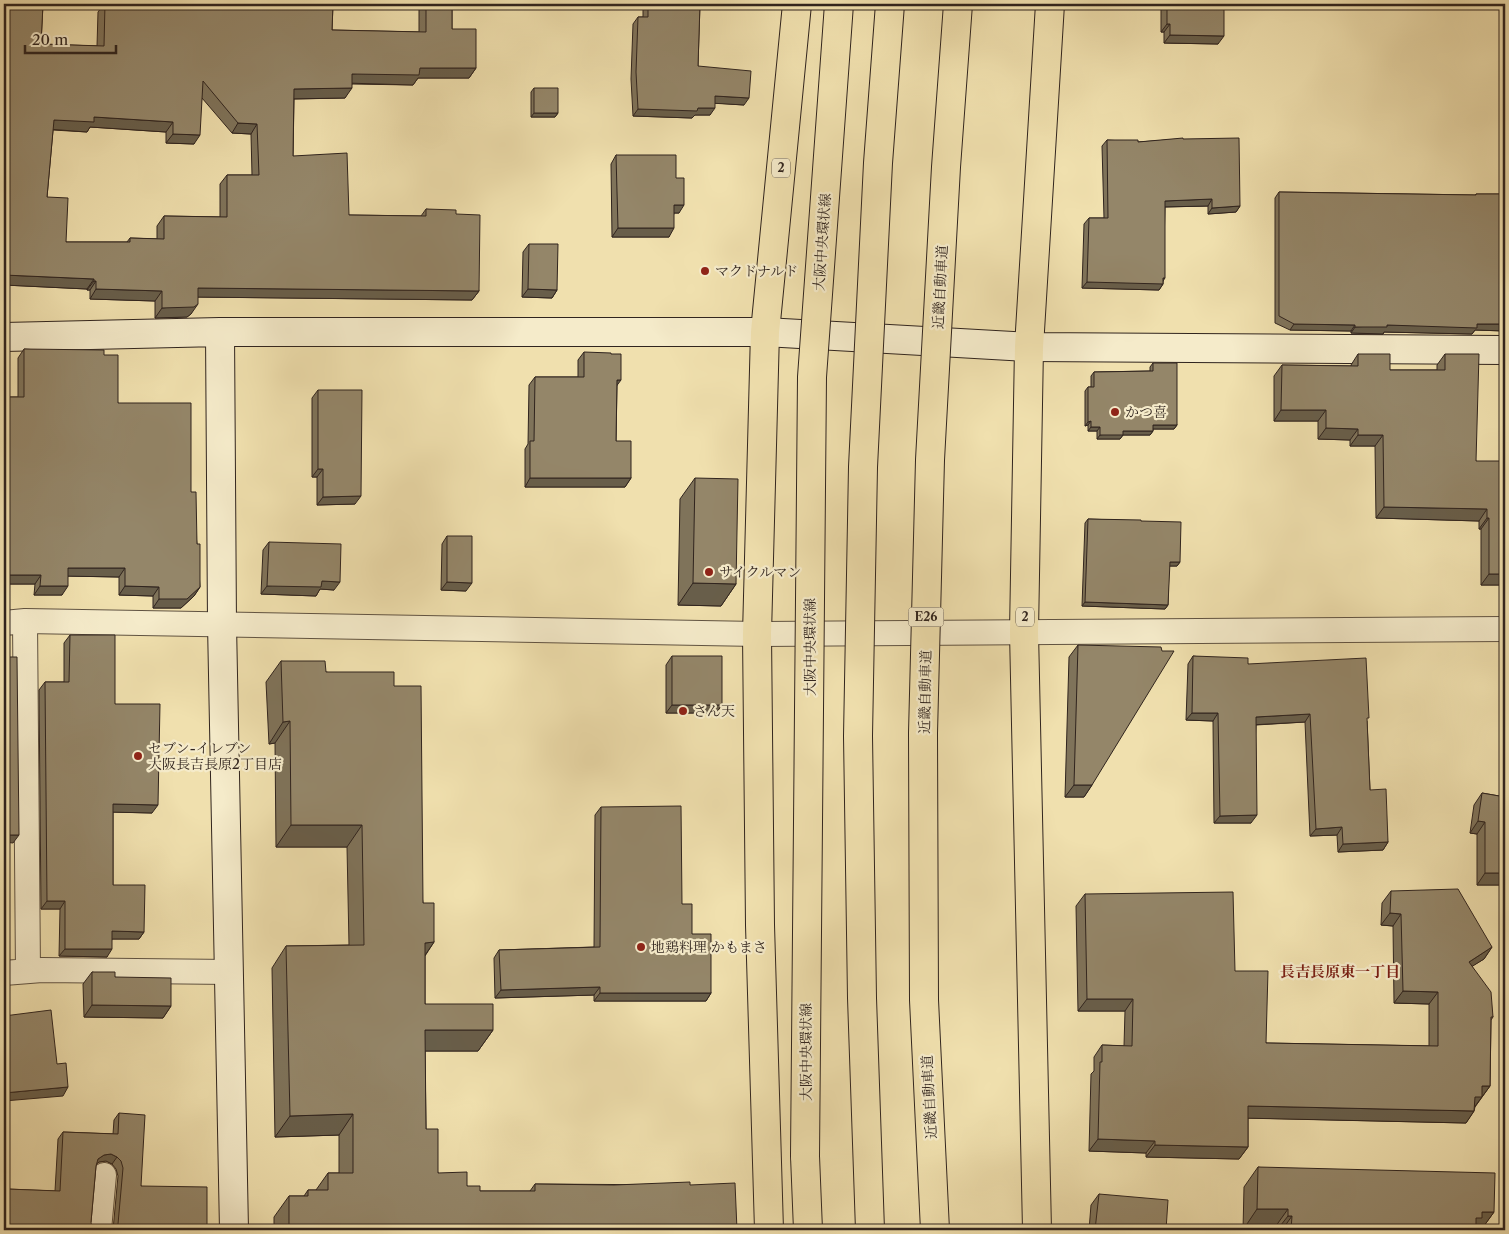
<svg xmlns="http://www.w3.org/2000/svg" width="1509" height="1234" font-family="'Libre Caslon Text','Noto Serif JP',serif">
  <rect width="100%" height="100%" fill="#f0e0ae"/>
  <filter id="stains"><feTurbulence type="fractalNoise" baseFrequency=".004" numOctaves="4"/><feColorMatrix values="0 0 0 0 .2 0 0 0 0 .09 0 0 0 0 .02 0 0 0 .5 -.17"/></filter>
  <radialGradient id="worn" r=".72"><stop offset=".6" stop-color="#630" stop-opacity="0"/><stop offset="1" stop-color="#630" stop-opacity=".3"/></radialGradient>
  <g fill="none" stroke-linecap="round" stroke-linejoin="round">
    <!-- street casing -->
    <g stroke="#605342" stroke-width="26">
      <path id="street" d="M 25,621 L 28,971
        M 4,623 L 25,621 L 757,634 L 1505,629
        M 4,973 L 42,970 L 230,972
        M 99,1230 L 104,1175"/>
    </g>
    <!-- secondary casing -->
    <g stroke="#30241e" stroke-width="30">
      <path id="secondary" d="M 220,332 L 222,624 L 234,1230
        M 4,337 L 220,332 L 765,332 L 1029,347 L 1505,350"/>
    </g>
    <!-- primary casing -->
    <g stroke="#30241e" stroke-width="30">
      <path id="primary" d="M 805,1156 L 808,1230
        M 769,1230 L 760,925 L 757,634 L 765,332 L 797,4
        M 1037,1230 L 1024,632 L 1029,347 L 1050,4"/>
    </g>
    <!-- street -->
    <use href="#street" stroke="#f5ebca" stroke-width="24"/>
    <!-- secondary -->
    <use href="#secondary" stroke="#f5ebca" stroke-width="28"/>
    <!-- primary -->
    <use href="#primary" stroke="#f0e0ae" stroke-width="28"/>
    <!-- primary-bridge casing -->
    <g stroke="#30241e" stroke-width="30" stroke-linecap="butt">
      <path id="primary-bridge" d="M 805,1156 L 812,377 L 839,4"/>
    </g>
    <!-- highway-bridge casing -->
    <g stroke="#30241e" stroke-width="30" stroke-linecap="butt">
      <path id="highway-bridge" d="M 870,1230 L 862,998 L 858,736 L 863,467 L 878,163 L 890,4
        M 935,1230 L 924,1000 L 923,733 L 930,460 L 946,167 L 958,4"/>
    </g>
    <!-- primary-bridge -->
    <use href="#primary-bridge" stroke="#f0e0ae" stroke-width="28"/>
    <!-- highway-bridge -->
    <use href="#highway-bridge" stroke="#f0e0ae" stroke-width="28"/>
  </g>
  <!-- wall -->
  <path fill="#7f735a" stroke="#30241e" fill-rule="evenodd" d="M 4,4 L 43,4 L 41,44 L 97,46 L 98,12 L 101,8 L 101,4 L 333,4 L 332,30 L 419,32 L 419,4 L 452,4 L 452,29 L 476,68 L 469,78 L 418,78 L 413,85 L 352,84 L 345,98 L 294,99 L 293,156 L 349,215 L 421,216 L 426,209 L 456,214 L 479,291 L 472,300 L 198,297 L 191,314 L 187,317 L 155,318 L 155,301 L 90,299 L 90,290 L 87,290 L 87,289 L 4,285 ZM 202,98 L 232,133 L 251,134 L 252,175 L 227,175 L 220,184 L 220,217 L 164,216 L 157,226 L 157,239 L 130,238 L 127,242 L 66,242 L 47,197 L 53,130 L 87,132 L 90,127 L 166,132 L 166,143 L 194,144 Z
    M 643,4 L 700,4 L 698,66 L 744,105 L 715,103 L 710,115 L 695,115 L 692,118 L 633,116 L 631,79 L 633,24 L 638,17 L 643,17 Z
    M 1161,4 L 1224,4 L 1218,44 L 1164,43 L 1164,32 L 1161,32 Z
    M 534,88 L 558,113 L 555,117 L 531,117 L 531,92 Z
    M 1183,139 L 1240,206 L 1236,212 L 1208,214 L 1208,206 L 1165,207 L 1163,284 L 1159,290 L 1082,288 L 1084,224 L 1089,218 L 1104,218 L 1102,146 L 1107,140 L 1138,142 Z
    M 616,155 L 676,178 L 679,213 L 674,213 L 669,237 L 612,237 L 611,164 Z
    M 1279,192 L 1475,195 L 1476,194 L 1505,194 L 1505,331 L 1475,330 L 1472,334 L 1384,332 L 1383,334 L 1351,333 L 1351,331 L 1290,330 L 1275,323 L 1275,198 Z
    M 529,244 L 557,290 L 552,298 L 522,297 L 523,252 Z
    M 24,349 L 104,355 L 118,403 L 191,492 L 197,544 L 200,587 L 194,596 L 181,608 L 153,608 L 153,596 L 119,595 L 119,577 L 68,576 L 62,595 L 34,595 L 35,584 L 4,584 L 4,397 L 18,397 L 18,358 Z
    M 584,352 L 617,385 L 616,441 L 631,478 L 625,487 L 525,487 L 525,449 L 528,444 L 529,385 L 535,377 L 578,377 L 578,360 Z
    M 1358,354 L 1390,370 L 1437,370 L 1437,365 L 1445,354 L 1476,461 L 1505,585 L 1481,585 L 1481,529 L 1479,529 L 1479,521 L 1376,518 L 1375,446 L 1350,446 L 1350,440 L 1318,439 L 1318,421 L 1274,421 L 1274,376 L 1282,365 L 1351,366 L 1351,365 Z
    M 1153,363 L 1177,425 L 1174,429 L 1153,429 L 1153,431 L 1150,435 L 1123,435 L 1120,439 L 1097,439 L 1097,431 L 1088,431 L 1088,425 L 1085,426 L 1085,391 L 1088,387 L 1091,387 L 1091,376 L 1094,372 L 1150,371 L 1150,367 Z
    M 318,390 L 355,504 L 317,505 L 317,477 L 312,477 L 312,398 Z
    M 695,478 L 736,584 L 721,606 L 678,605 L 680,499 Z
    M 1088,519 L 1141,521 L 1180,562 L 1177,566 L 1169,566 L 1168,605 L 1165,609 L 1082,606 L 1085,523 Z
    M 447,536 L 466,591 L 441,590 L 442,544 Z
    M 269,542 L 334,590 L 320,589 L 316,596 L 261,594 L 263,550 Z
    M 70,635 L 115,704 L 152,813 L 113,812 L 113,885 L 144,932 L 139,939 L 112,939 L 107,957 L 59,956 L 60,909 L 41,909 L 39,690 L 45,682 L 64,682 L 64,643 Z
    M 1078,645 L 1092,785 L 1084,797 L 1065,797 L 1069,657 Z
    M 672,656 L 722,705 L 716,713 L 666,713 L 666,665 Z
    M 1193,656 L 1248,664 L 1367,721 L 1370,790 L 1388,842 L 1383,850 L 1338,852 L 1337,835 L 1310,836 L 1305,722 L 1256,725 L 1251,823 L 1214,823 L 1213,721 L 1186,720 L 1188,664 Z
    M 281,661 L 326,672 L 394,686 L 423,903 L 434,942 L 425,956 L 425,1004 L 493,1030 L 478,1051 L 425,1051 L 426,1129 L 438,1173 L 467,1186 L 480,1191 L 530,1191 L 535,1184 L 690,1185 L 737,1230 L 274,1230 L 274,1217 L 289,1196 L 304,1196 L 308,1190 L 316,1190 L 328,1173 L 339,1173 L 339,1135 L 275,1137 L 272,968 L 286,946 L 349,945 L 347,847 L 276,847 L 275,743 L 269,744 L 266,682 Z
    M 1482,793 L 1505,797 L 1505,885 L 1477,885 L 1477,834 L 1470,833 L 1474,805 Z
    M 601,807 L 682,904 L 711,993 L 706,1001 L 594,1001 L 594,995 L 495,998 L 494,958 L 499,950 L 594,947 L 595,815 Z
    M 1391,891 L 1492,947 L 1484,959 L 1472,966 L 1493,1017 L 1491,1020 L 1490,1086 L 1475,1107 L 1474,1111 L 1466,1123 L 1248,1118 L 1248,1147 L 1239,1159 L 1146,1157 L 1146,1153 L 1089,1151 L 1091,1074 L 1094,1071 L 1094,1057 L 1102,1045 L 1124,1046 L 1125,1011 L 1078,1011 L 1076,906 L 1085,894 L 1235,971 L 1266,1043 L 1429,1046 L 1429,1004 L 1394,1003 L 1393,926 L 1381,925 L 1382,903 Z
    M 92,972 L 115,977 L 171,1006 L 163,1018 L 84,1017 L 83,984 Z
    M 119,1113 L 141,1186 L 207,1230 L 113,1230 L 118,1176 L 116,1169 L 112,1164 L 106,1161 L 99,1162 L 96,1164 L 96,1166 L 91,1222 L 7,1189 L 55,1191 L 58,1139 L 63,1132 L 113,1134 L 114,1120 Z
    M 1258,1167 L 1494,1212 L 1481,1230 L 1243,1230 L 1244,1187 Z
    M 1099,1194 L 1166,1230 L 1089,1230 L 1091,1205 Z"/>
  <!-- shaded-wall -->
  <path fill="#685e4a" stroke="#30241e" d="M 1167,24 L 1170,24 L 1164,32 L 1161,32 Z
    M 1170,35 L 1224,36 L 1218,44 L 1164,43 Z
    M 420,68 L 476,68 L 469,78 L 418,78 L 413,85 L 345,83 L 352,74 Z
    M 352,88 L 345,98 L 287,99 L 294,89 Z
    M 715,96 L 749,98 L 744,105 L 710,103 Z
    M 698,108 L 715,108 L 710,115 L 695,115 L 692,118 L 633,116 L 638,109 Z
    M 534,113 L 558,113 L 555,117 L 531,117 Z
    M 94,117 L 173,122 L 166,132 L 90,127 L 87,132 L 47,129 L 54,120 Z
    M 238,123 L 257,124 L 251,134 L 232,133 Z
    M 173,134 L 200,135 L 194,144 L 166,143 Z
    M 1212,199 L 1208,206 L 1160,207 L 1165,201 Z
    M 674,205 L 684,205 L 679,213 L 669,213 Z
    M 1240,206 L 1236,212 L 1208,214 L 1212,208 Z
    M 618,228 L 674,228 L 669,237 L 612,237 Z
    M 4,275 L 94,279 L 87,289 L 4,285 Z
    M 1165,278 L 1161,284 L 1163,284 L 1159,290 L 1082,288 L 1087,282 Z
    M 94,281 L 96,281 L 90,290 L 87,290 Z
    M 198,288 L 479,291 L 472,300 L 192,297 Z
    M 96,289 L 162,291 L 155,301 L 90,299 Z
    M 528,289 L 557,290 L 552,298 L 522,297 Z
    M 198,304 L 191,314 L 187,317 L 155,318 L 162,308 Z
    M 1294,324 L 1355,325 L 1351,331 L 1290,330 Z
    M 1477,324 L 1505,324 L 1505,331 L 1475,330 L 1472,334 L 1384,332 L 1383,334 L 1351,333 L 1355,327 L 1387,325 Z
    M 617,380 L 621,380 L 615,388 Z
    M 1281,410 L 1326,410 L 1318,421 L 1274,421 Z
    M 1091,421 L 1088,425 L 1085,426 L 1088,422 Z
    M 1153,425 L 1177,425 L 1174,429 L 1150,429 Z
    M 1091,427 L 1100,427 L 1097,431 L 1088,431 Z
    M 1326,428 L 1358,429 L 1350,440 L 1318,439 Z
    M 1123,431 L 1153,431 L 1150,435 L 1123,435 L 1120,439 L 1097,439 L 1100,435 Z
    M 1358,435 L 1383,435 L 1375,446 L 1350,446 Z
    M 318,469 L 323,469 L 317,477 L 312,477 Z
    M 530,478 L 631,478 L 625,487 L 525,487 Z
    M 361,496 L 355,504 L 317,505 L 323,497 Z
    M 1384,507 L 1487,509 L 1479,521 L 1376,518 Z
    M 1487,518 L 1489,518 L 1481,529 L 1479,529 Z
    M 1170,562 L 1180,562 L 1177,566 L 1167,566 Z
    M 68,568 L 125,568 L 119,577 L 62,576 Z
    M 1489,574 L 1505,574 L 1505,585 L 1481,585 Z
    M 4,575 L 41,575 L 35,584 L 4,584 Z
    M 322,581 L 340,582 L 334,590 L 320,589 L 316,596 L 261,594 L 267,586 Z
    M 447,582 L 472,583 L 466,591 L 441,590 Z
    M 693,583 L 736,584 L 721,606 L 678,605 Z
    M 40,586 L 68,586 L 62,595 L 34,595 Z
    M 125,586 L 159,587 L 153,596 L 119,595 Z
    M 200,587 L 194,596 L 181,608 L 153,608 L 159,599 Z
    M 1085,602 L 1168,605 L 1165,609 L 1082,606 Z
    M 672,705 L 722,705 L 716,713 L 666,713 Z
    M 1192,713 L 1218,713 L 1213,721 L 1186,720 Z
    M 1310,714 L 1305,722 L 1250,725 L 1256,717 Z
    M 290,721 L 275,743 L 269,744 L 283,722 Z
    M 1074,785 L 1092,785 L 1084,797 L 1065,797 Z
    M 113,804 L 158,805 L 152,813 L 108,812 Z
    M 1257,815 L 1251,823 L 1214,823 L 1220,816 Z
    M 1478,821 L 1485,822 L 1477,834 L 1470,833 Z
    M 291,825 L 362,825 L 347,847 L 276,847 Z
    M 1342,827 L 1337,835 L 1310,836 L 1316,829 Z
    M 4,835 L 19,835 L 13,843 L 4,842 Z
    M 1388,842 L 1383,850 L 1338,852 L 1343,844 Z
    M 1485,873 L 1505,873 L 1505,885 L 1477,885 Z
    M 47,901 L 65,901 L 60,909 L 41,909 Z
    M 1390,913 L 1401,914 L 1393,926 L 1381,925 Z
    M 112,931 L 144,932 L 139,939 L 107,939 Z
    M 434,942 L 419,964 L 425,943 Z
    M 1492,947 L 1484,959 L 1460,974 L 1469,962 Z
    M 65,949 L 112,949 L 107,957 L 59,956 Z
    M 600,987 L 594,995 L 495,998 L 501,990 Z
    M 1403,991 L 1438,992 L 1429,1004 L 1394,1003 Z
    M 600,993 L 711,993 L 706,1001 L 594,1001 Z
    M 1087,999 L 1133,999 L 1125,1011 L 1078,1011 Z
    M 92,1005 L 171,1006 L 163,1018 L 84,1017 Z
    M 425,1030 L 493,1030 L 478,1051 L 410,1051 Z
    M 1482,1086 L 1490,1086 L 1473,1109 L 1466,1109 Z
    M 68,1087 L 63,1096 L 4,1101 L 4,1093 Z
    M 1248,1106 L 1474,1111 L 1466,1123 L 1240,1118 Z
    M 353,1114 L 339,1135 L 275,1137 L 290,1116 Z
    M 1098,1139 L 1155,1141 L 1146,1153 L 1089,1151 Z
    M 1155,1145 L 1248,1147 L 1239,1159 L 1146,1157 Z
    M 111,1154 L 117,1157 L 112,1164 L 106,1161 L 99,1162 L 93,1167 L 98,1159 L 104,1155 Z
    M 1257,1209 L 1288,1209 L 1273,1230 L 1243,1230 Z
    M 1482,1212 L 1494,1212 L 1481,1230 L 1468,1230 L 1476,1218 Z
    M 1288,1216 L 1292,1216 L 1282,1230 L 1277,1230 Z"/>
  <!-- building -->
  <path fill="#948669" stroke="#30241e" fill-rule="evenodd" d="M 5,4 L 43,4 L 41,44 L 104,46 L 105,4 L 333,4 L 332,30 L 426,32 L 426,4 L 452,4 L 452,29 L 476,29 L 476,68 L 420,68 L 419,75 L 352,74 L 352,88 L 294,89 L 293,156 L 347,153 L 349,215 L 426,216 L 426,209 L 456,210 L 456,214 L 480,215 L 479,291 L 198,288 L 198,304 L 194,307 L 162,308 L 162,291 L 96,289 L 96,281 L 94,281 L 94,279 L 4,275 L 4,76 L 6,48 L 4,47 L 4,25 ZM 203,81 L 238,123 L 257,124 L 259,175 L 227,175 L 227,217 L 164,216 L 164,239 L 130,238 L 130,242 L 66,242 L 68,198 L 47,197 L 54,120 L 94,122 L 94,117 L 173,122 L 173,134 L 200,135 Z
    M 648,4 L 700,4 L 698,66 L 751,71 L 749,98 L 715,96 L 715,108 L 698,108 L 697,111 L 638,109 L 636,72 L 638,17 L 648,17 Z
    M 1167,4 L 1224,4 L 1224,36 L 1170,35 L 1170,24 L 1167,24 Z
    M 534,88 L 558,88 L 558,113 L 534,113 Z
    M 1183,138 L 1183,139 L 1239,138 L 1240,206 L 1212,208 L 1212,199 L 1165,201 L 1165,278 L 1163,278 L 1163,284 L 1087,282 L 1089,218 L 1108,218 L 1107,140 L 1138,140 L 1138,142 Z
    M 616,155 L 676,155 L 676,178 L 684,178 L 684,205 L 674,205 L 674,228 L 618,228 Z
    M 1279,192 L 1476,195 L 1476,194 L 1505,194 L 1505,324 L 1477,324 L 1477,328 L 1387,325 L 1387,327 L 1355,327 L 1355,325 L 1294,324 L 1279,316 Z
    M 529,244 L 558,244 L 557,290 L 528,289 Z
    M 24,349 L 104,350 L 104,355 L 118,355 L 118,403 L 191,403 L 191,492 L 196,492 L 197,544 L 200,544 L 200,587 L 187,599 L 159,599 L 159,587 L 125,586 L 125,568 L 68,568 L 68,586 L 40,586 L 41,575 L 4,575 L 4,397 L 24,397 Z
    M 584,352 L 611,353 L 611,354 L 621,354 L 621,380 L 617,380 L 616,441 L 631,441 L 631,478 L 530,478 L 530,441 L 534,441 L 535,377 L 584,377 Z
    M 1358,354 L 1390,354 L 1390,370 L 1445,370 L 1445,354 L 1479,354 L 1476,461 L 1505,461 L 1505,574 L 1489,574 L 1489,518 L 1487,518 L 1487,509 L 1384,507 L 1383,435 L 1358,435 L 1358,429 L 1326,428 L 1326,410 L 1281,410 L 1282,365 L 1358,366 Z
    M 1153,363 L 1177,363 L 1177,425 L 1153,425 L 1153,431 L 1123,431 L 1123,435 L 1100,435 L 1100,427 L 1091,427 L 1091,421 L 1088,422 L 1088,387 L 1094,387 L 1094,372 L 1153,371 Z
    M 318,390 L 362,390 L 361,496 L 323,497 L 323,469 L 318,469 Z
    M 695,478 L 738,479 L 736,584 L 693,583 Z
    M 1088,519 L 1141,520 L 1141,521 L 1181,522 L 1180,562 L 1170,562 L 1168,605 L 1085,602 Z
    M 447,536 L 472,536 L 472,583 L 447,582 Z
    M 269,542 L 341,544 L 340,582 L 322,581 L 321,587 L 267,586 Z
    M 70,635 L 115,635 L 115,704 L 160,704 L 158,805 L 113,804 L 113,885 L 145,885 L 144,932 L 112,931 L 112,949 L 65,949 L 65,901 L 47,901 L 45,682 L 69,682 Z
    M 1078,645 L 1161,647 L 1162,651 L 1174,651 L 1092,785 L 1074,785 Z
    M 672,656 L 722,656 L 722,705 L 672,705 Z
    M 1193,656 L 1248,658 L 1248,664 L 1366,658 L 1369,718 L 1367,718 L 1370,790 L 1386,789 L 1388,842 L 1343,844 L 1342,827 L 1316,829 L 1310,714 L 1256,717 L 1257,815 L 1220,816 L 1218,713 L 1192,713 Z
    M 4,657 L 17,657 L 19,835 L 4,835 Z
    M 281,661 L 325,661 L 326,672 L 394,672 L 394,686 L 421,686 L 423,903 L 434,903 L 434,942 L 425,943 L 425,1004 L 493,1004 L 493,1030 L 425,1030 L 426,1129 L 438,1129 L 438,1173 L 467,1172 L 467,1186 L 480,1186 L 480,1191 L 535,1191 L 535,1184 L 614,1185 L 690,1182 L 690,1185 L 735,1183 L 737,1230 L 289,1230 L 289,1196 L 308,1196 L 308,1190 L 328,1190 L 328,1173 L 353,1173 L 353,1114 L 290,1116 L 286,946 L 364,945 L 362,825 L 291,825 L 290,721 L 283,722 Z
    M 1482,793 L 1505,797 L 1505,873 L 1485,873 L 1485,822 L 1478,821 Z
    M 681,806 L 682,904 L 692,904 L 692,934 L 711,934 L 711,993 L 600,993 L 600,987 L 501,990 L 499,950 L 600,947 L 601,807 Z
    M 1458,889 L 1492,947 L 1469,962 L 1491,992 L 1493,1017 L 1491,1017 L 1490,1086 L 1482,1086 L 1482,1097 L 1475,1097 L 1474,1111 L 1248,1106 L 1248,1147 L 1155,1145 L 1155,1141 L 1098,1139 L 1100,1062 L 1102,1062 L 1102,1045 L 1132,1046 L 1133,999 L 1087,999 L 1085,894 L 1233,892 L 1235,971 L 1268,971 L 1266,1043 L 1438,1046 L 1438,992 L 1403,991 L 1401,914 L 1390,913 L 1391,891 Z
    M 92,972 L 115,972 L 115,977 L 171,978 L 171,1006 L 92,1005 Z
    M 51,1010 L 57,1064 L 66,1063 L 68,1087 L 4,1093 L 4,1016 Z
    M 119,1113 L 145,1115 L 141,1186 L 207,1187 L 207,1230 L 115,1230 L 118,1224 L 123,1168 L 121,1161 L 117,1157 L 111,1154 L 104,1155 L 98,1159 L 96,1166 L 91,1222 L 92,1229 L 93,1230 L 4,1230 L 4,1176 L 7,1176 L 7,1189 L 60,1191 L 63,1132 L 118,1134 Z
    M 1258,1167 L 1495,1173 L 1494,1212 L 1482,1212 L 1482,1218 L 1476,1218 L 1476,1230 L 1291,1230 L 1292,1216 L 1288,1216 L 1288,1209 L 1257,1209 Z
    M 1099,1194 L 1168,1200 L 1166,1230 L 1095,1230 Z"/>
  <!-- markers -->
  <g fill="#8f2418" stroke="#f5ebca" stroke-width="2">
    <circle cx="705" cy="271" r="5"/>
    <circle cx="1115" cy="412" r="5"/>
    <circle cx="709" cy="572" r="5"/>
    <circle cx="683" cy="711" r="5"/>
    <circle cx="138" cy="756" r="5"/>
    <circle cx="641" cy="947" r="5"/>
  </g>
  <g text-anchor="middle" stroke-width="4.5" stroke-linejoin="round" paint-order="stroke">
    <!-- shield labels -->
    <g fill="#f5ebca" stroke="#6b6052" stroke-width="1">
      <rect x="772" y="158.5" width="18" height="19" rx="4"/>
      <rect x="908.5" y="607.5" width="35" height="19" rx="4"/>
      <rect x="1016" y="607.5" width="18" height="19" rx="4"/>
    </g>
    <g font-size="12" font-weight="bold" fill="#30241e">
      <text x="781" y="172">2</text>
      <text x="926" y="621">E26</text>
      <text x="1025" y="621">2</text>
    </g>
    <!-- street labels -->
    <g font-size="14" fill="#30241e" stroke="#f5ebca">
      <text transform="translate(822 242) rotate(-86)" y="5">大阪中央環状線</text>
      <text transform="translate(940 287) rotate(-87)" y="5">近畿自動車道</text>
      <text transform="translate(810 647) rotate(-90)" y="5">大阪中央環状線</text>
      <text transform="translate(925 692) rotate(-89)" y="5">近畿自動車道</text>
      <text transform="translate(806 1052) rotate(-90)" y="5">大阪中央環状線</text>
      <text transform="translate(929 1097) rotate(-93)" y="5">近畿自動車道</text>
    </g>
    <!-- poi labels -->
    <g font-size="14" fill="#30241e" stroke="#f5ebca" text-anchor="start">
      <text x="715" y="276">マクドナルド</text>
      <text x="1125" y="417">かつ喜</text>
      <text x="719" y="577">サイクルマン</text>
      <text x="693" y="716">さん天</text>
      <text x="148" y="753">セブン-イレブン<tspan x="148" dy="16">大阪長吉長原2丁目店</tspan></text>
      <text x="651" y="952">地鶏料理 かもまさ</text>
    </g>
    <!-- neighbourhood labels -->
    <g font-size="15" font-weight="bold" fill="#7a1f14" stroke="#f5ebca">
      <text x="1340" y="977">長吉長原東一丁目</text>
    </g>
  </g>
  <!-- margin -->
  <rect width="1509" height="1234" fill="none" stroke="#f0e0ae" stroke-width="20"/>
  <rect x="5" y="5" width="1499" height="1224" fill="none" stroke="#30241e" stroke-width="2.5"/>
  <rect x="10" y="10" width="1489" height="1214" fill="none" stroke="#30241e"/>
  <!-- scale -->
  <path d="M25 45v8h91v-8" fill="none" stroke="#30241e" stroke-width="2.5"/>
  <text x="32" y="45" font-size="15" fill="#30241e" stroke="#f5ebca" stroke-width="4" paint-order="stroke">20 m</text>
  <rect width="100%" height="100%" filter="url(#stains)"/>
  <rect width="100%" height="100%" fill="url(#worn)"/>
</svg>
